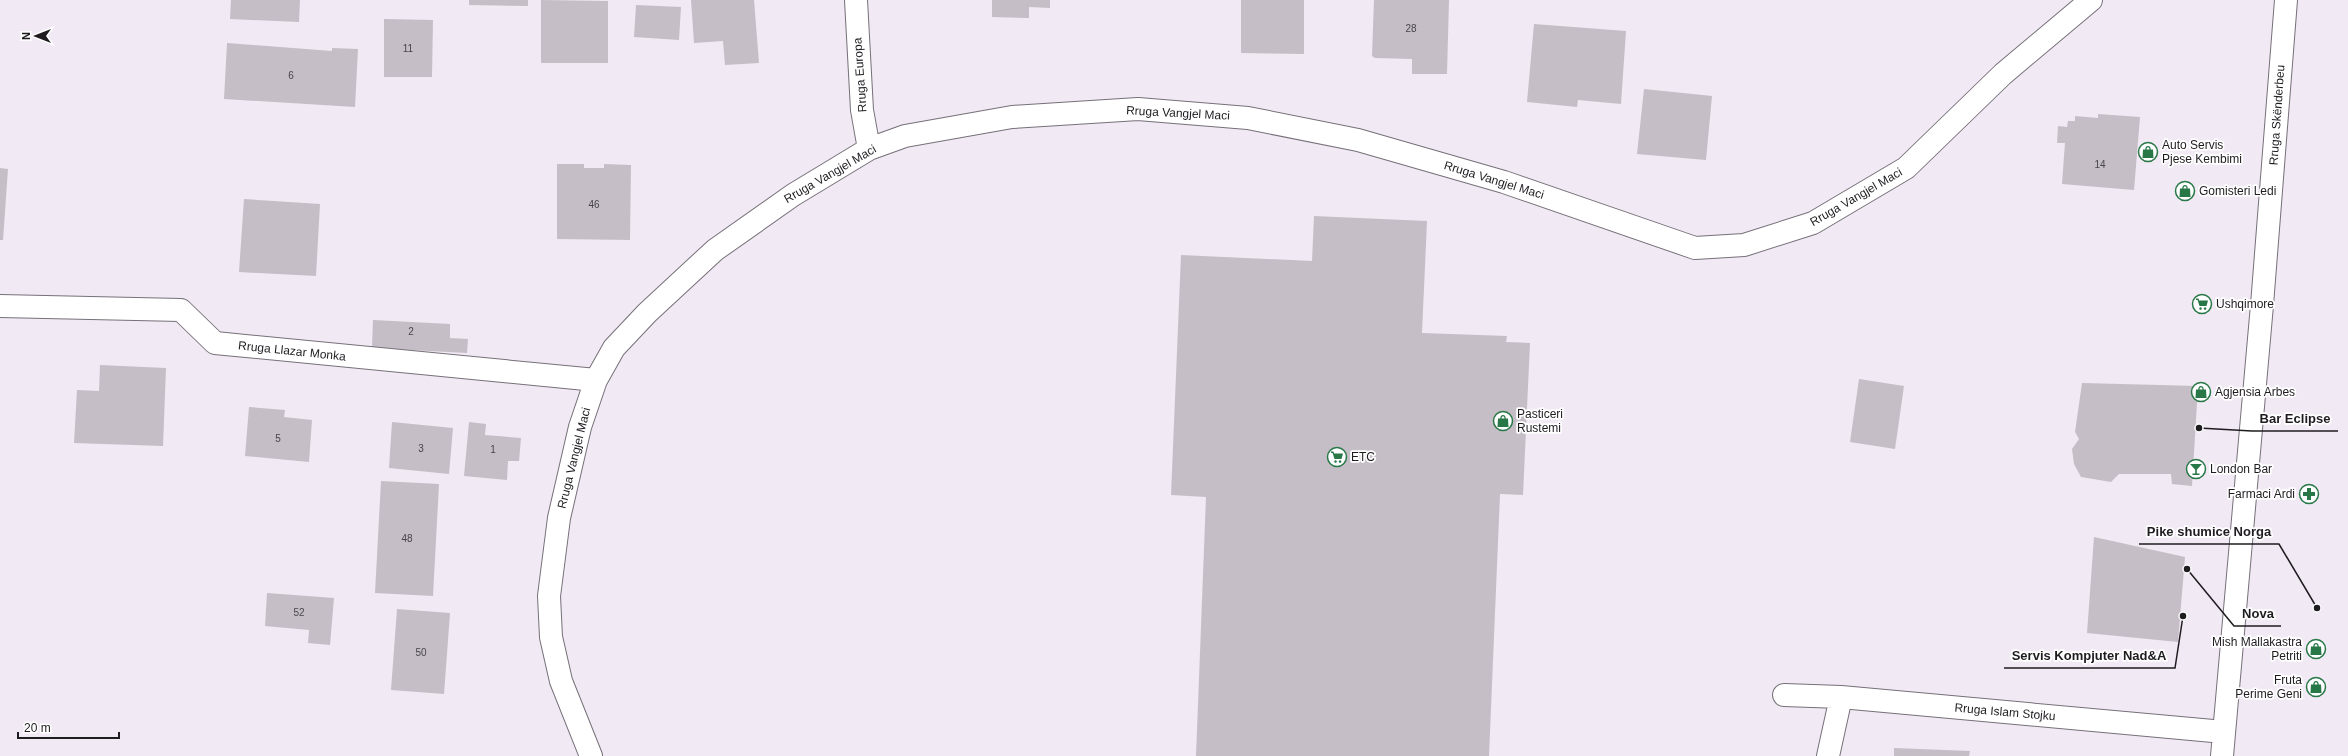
<svg xmlns="http://www.w3.org/2000/svg" width="2348" height="756" font-family="Arial,sans-serif">
  <rect width="100%" height="100%" fill="#f1e9f3"/>
  <!-- building -->
  <path fill="#c5bec7" d="M 231,0 L 300,0 L 299,22 L 230,19 Z
    M 469,0 L 528,0 L 528,6 L 469,5 Z
    M 541,0 L 608,1 L 608,63 L 541,63 Z
    M 691,0 L 754,0 L 759,63 L 725,65 L 723,41 L 694,43 Z
    M 992,0 L 1050,0 L 1050,8 L 1029,7 L 1029,18 L 992,17 Z
    M 1241,0 L 1304,0 L 1304,54 L 1241,53 Z
    M 1374,0 L 1449,0 L 1447,74 L 1412,74 L 1412,59 L 1375,58 L 1372,56 Z
    M 636,5 L 681,7 L 679,40 L 634,37 Z
    M 384,19 L 433,20 L 432,77 L 384,77 Z
    M 1534,24 L 1626,31 L 1621,104 L 1578,100 L 1577,107 L 1527,102 Z
    M 227,43 L 332,51 L 332,48 L 358,49 L 355,107 L 224,99 Z
    M 1644,89 L 1712,96 L 1706,160 L 1637,154 Z
    M 2098,114 L 2140,117 L 2134,190 L 2062,184 L 2065,143 L 2057,143 L 2058,126 L 2067,127 L 2068,121 L 2075,121 L 2075,116 L 2098,118 Z
    M 557,164 L 584,164 L 584,168 L 604,168 L 604,164 L 631,165 L 630,240 L 557,239 Z
    M 0,168 L 8,169 L 3,240 L 0,240 Z
    M 244,199 L 320,204 L 316,276 L 239,272 Z
    M 1314,216 L 1427,221 L 1422,333 L 1507,336 L 1506,342 L 1530,343 L 1523,495 L 1500,494 L 1489,756 L 1196,756 L 1206,497 L 1171,495 L 1181,255 L 1312,261 Z
    M 373,320 L 450,324 L 450,338 L 468,339 L 467,353 L 372,348 Z
    M 100,365 L 166,368 L 163,446 L 74,443 L 77,390 L 99,391 Z
    M 1859,379 L 1904,386 L 1895,449 L 1850,442 Z
    M 2082,383 L 2198,386 L 2192,486 L 2172,484 L 2171,474 L 2119,474 L 2111,482 L 2081,477 L 2074,464 L 2072,449 L 2079,439 L 2075,432 Z
    M 249,407 L 285,410 L 284,417 L 312,420 L 309,462 L 245,456 Z
    M 392,422 L 453,428 L 449,474 L 389,468 Z
    M 469,422 L 486,424 L 485,435 L 521,438 L 519,461 L 508,461 L 507,480 L 464,476 Z
    M 381,481 L 439,484 L 433,596 L 375,593 Z
    M 2094,537 L 2185,557 L 2178,642 L 2087,633 Z
    M 267,593 L 334,598 L 330,645 L 308,643 L 309,630 L 265,626 Z
    M 397,609 L 450,613 L 444,694 L 391,690 Z
    M 1894,748 L 1970,751 L 1969,756 L 1894,756 Z"/>
  <g fill="none" stroke-linecap="round" stroke-linejoin="round">
    <!-- minor casing -->
    <g stroke="#767079" stroke-width="24">
      <path id="minor" d="M 856,0 L 862,110 L 869,149
        M 0,306 L 181,310 L 215,343 L 596,380
        M 1784,695 L 1841,697 L 2224,732
        M 591,756 L 561,681 L 551,637 L 549,596 L 559,518 L 580,427 L 596,380 L 614,348 L 647,313 L 715,250 L 793,195 L 869,149 L 905,136 L 1012,117 L 1138,109 L 1248,118 L 1358,140 L 1504,182 L 1695,248 L 1744,245 L 1813,223 L 1906,168 L 2003,74 L 2091,0
        M 1828,756 L 1841,697
        M 2222,756 L 2262,305 L 2286,0"/>
    </g>
    <!-- minor -->
    <use href="#minor" stroke="#fff" stroke-width="22"/>
  </g>
  <!-- icons -->
  <defs>
    <g id="shop-ring" transform="scale(1)"><circle r="9.5" fill="#fff" stroke="#277747" stroke-width="1.5"/><path d="M-5-2.5h2.3a2.7 3.5 0 0 1 5.4 0H5L5.5 6h-11ZM-1.5-2.5h3a1.5 2.3 0 0 0-3 0Z" fill="#277747"/></g>
    <g id="supermarket-ring" transform="scale(1)"><circle r="9.5" fill="#fff" stroke="#277747" stroke-width="1.5"/><path d="M-6-5.5h2.5l.6 2H6L4.5 2H-2.5L-4.4-4H-6ZM-1.5 3.2a1.3 1.3 0 1 0 .1 0ZM3 3.2a1.3 1.3 0 1 0 .1 0Z" fill="#277747"/></g>
    <g id="bar-ring" transform="scale(1)"><circle r="9.5" fill="#fff" stroke="#277747" stroke-width="1.5"/><path d="M-6-5H6L.8 .8V4.5H3.5V6h-7V4.5H-.8V.8Z" fill="#277747"/></g>
    <g id="pharmacy-ring" transform="scale(1)"><circle r="9.5" fill="#fff" stroke="#277747" stroke-width="1.5"/><path d="M-2-6h4v4h4v4h-4v4h-4v-4h-4v-4h4Z" fill="#277747"/></g>
  </defs>
  <g fill-rule="evenodd">
    <use href="#shop-ring" x="2148" y="152"/>
    <use href="#shop-ring" x="2185" y="191"/>
    <use href="#supermarket-ring" x="2202" y="304"/>
    <use href="#shop-ring" x="2201" y="392"/>
    <use href="#shop-ring" x="1503" y="421"/>
    <use href="#supermarket-ring" x="1337" y="457"/>
    <use href="#bar-ring" x="2196" y="469"/>
    <use href="#pharmacy-ring" x="2309" y="494"/>
    <use href="#shop-ring" x="2316" y="649"/>
    <use href="#shop-ring" x="2316" y="687"/>
  </g>
  <g text-anchor="middle" stroke-width="3.5" stroke-linejoin="round" paint-order="stroke">
    <!-- number labels -->
    <g font-size="10" fill="#48444a">
      <text x="1411" y="32">28</text>
      <text x="408" y="52">11</text>
      <text x="291" y="79">6</text>
      <text x="2100" y="168">14</text>
      <text x="594" y="208">46</text>
      <text x="411" y="335">2</text>
      <text x="278" y="442">5</text>
      <text x="421" y="452">3</text>
      <text x="493" y="453">1</text>
      <text x="407" y="542">48</text>
      <text x="299" y="616">52</text>
      <text x="421" y="656">50</text>
    </g>
    <!-- street labels -->
    <g font-size="12" fill="#1f1c20" stroke="#fff">
      <text transform="translate(860 75) rotate(-94)" y="4">Rruga Europa</text>
      <text transform="translate(1178 113) rotate(3)" y="4">Rruga Vangjel Maci</text>
      <text transform="translate(2277 115) rotate(-86)" y="4">Rruga Skënderbeu</text>
      <text transform="translate(830 174) rotate(-30)" y="4">Rruga Vangjel Maci</text>
      <text transform="translate(1494 180) rotate(17)" y="4">Rruga Vangjel Maci</text>
      <text transform="translate(1856 197) rotate(-30)" y="4">Rruga Vangjel Maci</text>
      <text transform="translate(292 351) rotate(6)" y="4">Rruga Llazar Monka</text>
      <text transform="translate(574 458) rotate(-76)" y="4">Rruga Vangjel Maci</text>
      <text transform="translate(2005 712) rotate(5)" y="4">Rruga Islam Stojku</text>
    </g>
    <!-- poi labels -->
    <g font-size="12" fill="#1f1c20" stroke="#fff" text-anchor="start">
      <text x="2162" y="149">Auto Servis<tspan x="2162" dy="14">Pjese Kembimi</tspan></text>
      <text x="2199" y="195">Gomisteri Ledi</text>
      <text x="2216" y="308">Ushqimore</text>
      <text x="2215" y="396">Agjensia Arbes</text>
      <text x="1517" y="418">Pasticeri<tspan x="1517" dy="14">Rustemi</tspan></text>
      <text x="1351" y="461">ETC</text>
      <text x="2210" y="473">London Bar</text>
      <text x="2295" y="498" text-anchor="end">Farmaci Ardi</text>
      <text x="2302" y="646" text-anchor="end">Mish Mallakastra<tspan x="2302" dy="14">Petriti</tspan></text>
      <text x="2302" y="684" text-anchor="end">Fruta<tspan x="2302" dy="14">Perime Geni</tspan></text>
    </g>
  </g>
  <!-- callouts -->
  <path fill="none" stroke="#1f1c20" stroke-width="1.5" d="M2199 428L2252 431H2338M2317 608L2279 544H2139M2187 569L2234 626H2281M2183 616L2175 668H2004"/>
  <g fill="#1f1c20" stroke="#fff" stroke-width="1.5">
    <circle cx="2199" cy="428" r="4"/>
    <circle cx="2317" cy="608" r="4"/>
    <circle cx="2187" cy="569" r="4"/>
    <circle cx="2183" cy="616" r="4"/>
  </g>
  <g font-size="13" text-anchor="middle" font-weight="bold" fill="#1f1c20" stroke="#fff" stroke-width="3.5" stroke-linejoin="round" paint-order="stroke">
    <text x="2295" y="423">Bar Eclipse</text>
    <text x="2209" y="536">Pike shumice Norga</text>
    <text x="2258" y="618">Nova</text>
    <text x="2089" y="660">Servis Kompjuter Nad&amp;A</text>
  </g>
  <!-- north arrow -->
  <g transform="translate(36 36) rotate(270)" stroke="#ffffff" stroke-width="3" paint-order="stroke">
  <path d="M0-3L7 15L0 10L-7 15Z" fill="#1f1c20"/>
  <text y="-6" font-size="11" font-weight="bold" text-anchor="middle" fill="#1f1c20">N</text>
  </g>
  <!-- scale -->
  <path d="M18 732v6h101v-6" fill="none" stroke="#1f1c20" stroke-width="2"/>
  <text x="24" y="732" font-size="12" fill="#1f1c20" stroke="#ffffff" stroke-width="3" paint-order="stroke">20 m</text>
</svg>
